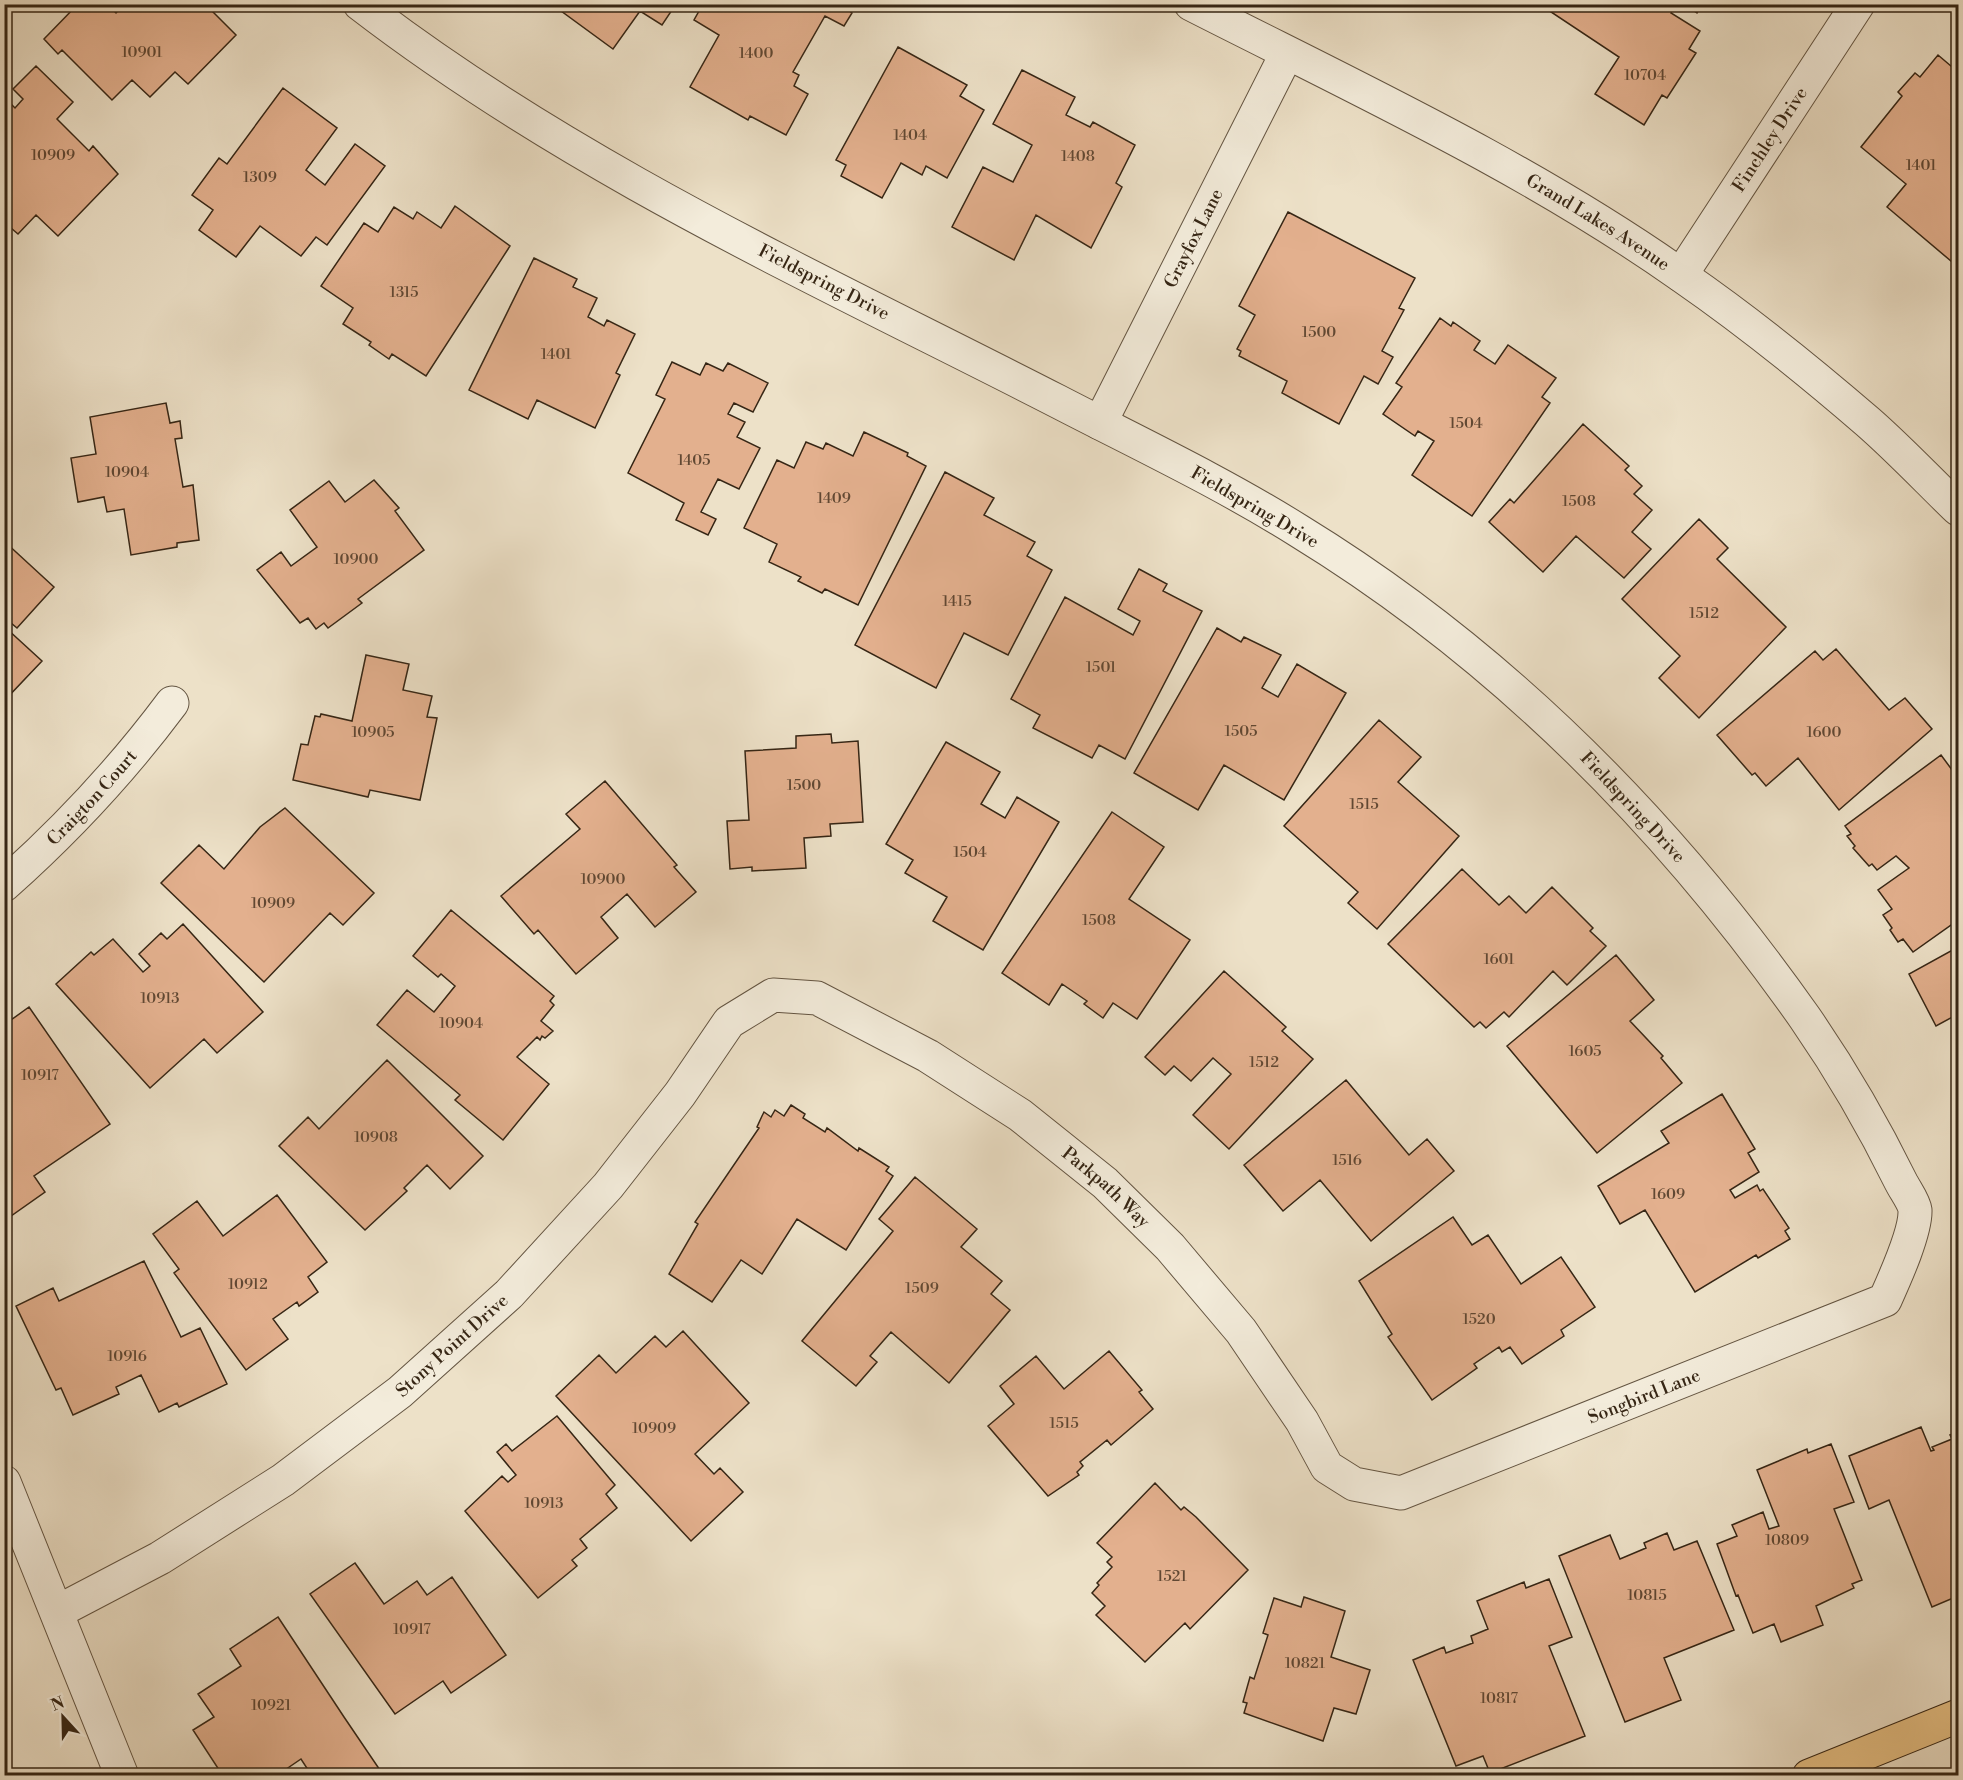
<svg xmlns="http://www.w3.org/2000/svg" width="1963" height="1780" font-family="'Libre Bodoni',serif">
  <rect width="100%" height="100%" fill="#ede1c8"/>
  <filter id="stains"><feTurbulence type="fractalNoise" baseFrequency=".00333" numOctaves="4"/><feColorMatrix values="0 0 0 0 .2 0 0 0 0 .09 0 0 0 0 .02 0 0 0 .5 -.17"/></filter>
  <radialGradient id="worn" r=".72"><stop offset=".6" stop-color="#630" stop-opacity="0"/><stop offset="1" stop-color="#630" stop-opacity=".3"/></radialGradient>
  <!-- building -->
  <path fill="#e3b08e" stroke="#362615" stroke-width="1.5" d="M 78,4 L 107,4 L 116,13 L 124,4 L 205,4 L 236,35 L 188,84 L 175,72 L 150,97 L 132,80 L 112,100 L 62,50 L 58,54 L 44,39 Z
    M 559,4 L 676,4 L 662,25 L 640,11 L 613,49 L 557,8 Z
    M 703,4 L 840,4 L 852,13 L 844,26 L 825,16 L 793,72 L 799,75 L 794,86 L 808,94 L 786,135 L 750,116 L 748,120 L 690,87 L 719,35 L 694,20 Z
    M 1539,4 L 1676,4 L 1671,13 L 1700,31 L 1689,49 L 1696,53 L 1667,98 L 1662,95 L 1644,125 L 1595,94 L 1619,57 Z
    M 1684,4 L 1702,4 L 1697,13 Z
    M 898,47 L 967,85 L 960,96 L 984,110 L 947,178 L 926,166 L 922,175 L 901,163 L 882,198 L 841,176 L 846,165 L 836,160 Z
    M 1938,55 L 1958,72 L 1958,84 L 1954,89 L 1958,92 L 1958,267 L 1887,207 L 1906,184 L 1861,147 L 1902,96 L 1898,92 L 1915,73 L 1920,77 Z
    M 36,66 L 73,102 L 57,119 L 89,151 L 93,146 L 118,174 L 58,236 L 36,215 L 18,234 L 4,222 L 4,173 L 11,166 L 4,160 L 4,107 L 9,102 L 15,108 L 23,99 L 13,89 Z
    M 1022,70 L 1075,97 L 1066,115 L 1090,127 L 1093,122 L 1135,145 L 1116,183 L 1122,187 L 1091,248 L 1036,215 L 1014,260 L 952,227 L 983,167 L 1013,182 L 1032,145 L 993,124 Z
    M 283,88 L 337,128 L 306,170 L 325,185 L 355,144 L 385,166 L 327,245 L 316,237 L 301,256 L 260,226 L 236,257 L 199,230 L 213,210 L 192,195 L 219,158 L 227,164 Z
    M 455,206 L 510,246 L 426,376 L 392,354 L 389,359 L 369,345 L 371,342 L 343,324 L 353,308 L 321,286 L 364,223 L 378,232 L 394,207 L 413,219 L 417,212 L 441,228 Z
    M 1288,212 L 1415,278 L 1399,308 L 1404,310 L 1382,351 L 1393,357 L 1378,384 L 1364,376 L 1339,424 L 1282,393 L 1287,381 L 1239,356 L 1241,351 L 1237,349 L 1255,315 L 1239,306 Z
    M 534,258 L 577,279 L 573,287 L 597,298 L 588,317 L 604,326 L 607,320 L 635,334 L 616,373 L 620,375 L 595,428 L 537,400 L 528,419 L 469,390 Z
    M 1440,318 L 1451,326 L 1453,322 L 1480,341 L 1474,350 L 1495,364 L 1508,345 L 1556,378 L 1542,397 L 1550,403 L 1472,516 L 1412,475 L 1434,441 L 1418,431 L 1415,436 L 1383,414 L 1402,387 L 1396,383 Z
    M 672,362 L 700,375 L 706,363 L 723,371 L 728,363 L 768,383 L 753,412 L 734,403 L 728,414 L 745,422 L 737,437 L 760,448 L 739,489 L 718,479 L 701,512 L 716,519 L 708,535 L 676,520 L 684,503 L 628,473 L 665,399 L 656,395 Z
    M 166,403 L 170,423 L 180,421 L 182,438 L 175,439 L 183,487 L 193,485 L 199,540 L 177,543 L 177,547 L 131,555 L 124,509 L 107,512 L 104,497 L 78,502 L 71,458 L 96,454 L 90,417 Z
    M 1583,424 L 1629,466 L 1625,470 L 1642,486 L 1634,494 L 1652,510 L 1632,532 L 1651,549 L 1624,578 L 1576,536 L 1543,572 L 1489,522 L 1510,499 L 1514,503 Z
    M 864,432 L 908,453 L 907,456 L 926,466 L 858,605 L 825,589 L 822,593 L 798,581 L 801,577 L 769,562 L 777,544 L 744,528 L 777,460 L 794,468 L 806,442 L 823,449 L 826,443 L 853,456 Z
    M 945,472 L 994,498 L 984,515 L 1035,542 L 1027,556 L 1052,570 L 1008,655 L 964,633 L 936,688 L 855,645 Z
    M 374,480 L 399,508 L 395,511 L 424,550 L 358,599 L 362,603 L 328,628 L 324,623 L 316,629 L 308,618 L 300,623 L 257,570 L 281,552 L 291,566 L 317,547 L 290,510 L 329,481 L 345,502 Z
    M 1699,519 L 1728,548 L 1717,559 L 1786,627 L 1699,718 L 1659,678 L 1680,656 L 1622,599 Z
    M 4,541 L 54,587 L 17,628 L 11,623 L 6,628 L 42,661 L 4,701 Z
    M 1139,569 L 1167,584 L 1163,591 L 1202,611 L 1125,759 L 1099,745 L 1092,758 L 1033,728 L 1040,715 L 1011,699 L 1065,597 L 1133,635 L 1140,621 L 1118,609 Z
    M 1217,628 L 1241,642 L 1244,637 L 1281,655 L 1262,688 L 1278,697 L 1297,664 L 1346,693 L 1284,800 L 1224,765 L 1198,810 L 1134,773 Z
    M 1836,649 L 1889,710 L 1905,698 L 1932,729 L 1839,810 L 1798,758 L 1766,786 L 1755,773 L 1752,775 L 1717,735 L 1815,651 L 1823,660 Z
    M 366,655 L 409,664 L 403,690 L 432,696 L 427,717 L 437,718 L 420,800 L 370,790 L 368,797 L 293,780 L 301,744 L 308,745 L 315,716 L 320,717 L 321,714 L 352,721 Z
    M 1379,720 L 1421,757 L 1398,782 L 1459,836 L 1377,929 L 1348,903 L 1358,892 L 1284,826 Z
    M 831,734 L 832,743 L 858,741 L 863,822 L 830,824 L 831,836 L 804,838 L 806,868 L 752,871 L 752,867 L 730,869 L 727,821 L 749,820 L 745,751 L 796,748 L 796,736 Z
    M 946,742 L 1000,772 L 981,804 L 1005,818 L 1017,797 L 1059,822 L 983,950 L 933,921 L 947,897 L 905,873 L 913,860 L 886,844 Z
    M 1941,755 L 1958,778 L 1958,920 L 1913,952 L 1903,939 L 1898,942 L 1890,930 L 1892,928 L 1883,915 L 1892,909 L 1878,890 L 1909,868 L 1896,856 L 1877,870 L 1872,864 L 1869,866 L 1853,848 L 1855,846 L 1847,836 L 1851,834 L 1845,826 Z
    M 605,781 L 677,865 L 674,867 L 696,892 L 655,927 L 627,894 L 601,917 L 618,938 L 576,974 L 538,930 L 534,934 L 501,896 L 580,829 L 566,814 Z
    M 285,808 L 374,893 L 343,925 L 330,913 L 264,982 L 161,883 L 199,845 L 224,869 L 260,827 Z
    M 1112,812 L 1164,847 L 1129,899 L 1190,940 L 1137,1019 L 1113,1003 L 1103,1018 L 1084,1004 L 1087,1001 L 1062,984 L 1049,1005 L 1002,973 Z
    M 1462,869 L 1499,905 L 1509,896 L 1526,913 L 1552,887 L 1593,928 L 1590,931 L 1606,946 L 1567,985 L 1553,971 L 1509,1017 L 1504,1012 L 1486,1028 L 1480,1022 L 1474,1027 L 1388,944 Z
    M 451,910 L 554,996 L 550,1001 L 554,1005 L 541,1021 L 553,1031 L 545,1038 L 542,1036 L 540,1040 L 537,1037 L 517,1057 L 549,1084 L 503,1140 L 455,1100 L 460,1095 L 377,1025 L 407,990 L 434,1012 L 455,986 L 441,974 L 438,977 L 413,956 Z
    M 183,924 L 263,1012 L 217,1053 L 204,1039 L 150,1088 L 56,984 L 91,952 L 94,955 L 113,939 L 143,972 L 150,966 L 139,954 L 161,933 L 167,939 Z
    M 1958,947 L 1958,1014 L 1936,1026 L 1909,974 Z
    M 1616,955 L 1654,1000 L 1630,1021 L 1663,1056 L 1661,1058 L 1682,1083 L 1597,1153 L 1507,1046 Z
    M 1224,971 L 1286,1027 L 1282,1031 L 1313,1059 L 1229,1149 L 1193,1115 L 1231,1074 L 1213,1058 L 1191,1081 L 1174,1066 L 1165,1075 L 1145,1057 Z
    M 29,1007 L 110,1124 L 34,1176 L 45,1192 L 11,1216 L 4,1208 L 4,1025 Z
    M 387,1060 L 483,1156 L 450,1189 L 427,1165 L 404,1188 L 407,1191 L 365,1230 L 279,1146 L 308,1117 L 319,1129 Z
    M 1346,1080 L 1409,1155 L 1427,1139 L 1454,1171 L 1371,1241 L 1320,1180 L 1283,1211 L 1244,1165 Z
    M 1722,1094 L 1755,1149 L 1748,1153 L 1759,1172 L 1730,1190 L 1735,1198 L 1757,1185 L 1760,1191 L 1763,1189 L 1789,1228 L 1785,1231 L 1790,1239 L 1758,1258 L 1756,1255 L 1695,1292 L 1645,1210 L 1620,1224 L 1598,1186 L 1669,1143 L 1661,1131 Z
    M 791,1105 L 805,1114 L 803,1118 L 825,1132 L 827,1128 L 858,1151 L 859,1148 L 889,1167 L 886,1171 L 893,1176 L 846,1250 L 797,1219 L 762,1274 L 741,1260 L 712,1302 L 669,1274 L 698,1224 L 695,1222 L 759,1128 L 757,1127 L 762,1116 L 764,1112 L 771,1117 L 775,1110 L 784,1116 Z
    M 915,1177 L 977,1229 L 961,1247 L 1002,1281 L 991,1294 L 1010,1310 L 949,1383 L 891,1332 L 870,1356 L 877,1362 L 856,1386 L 802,1341 L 893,1231 L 879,1219 Z
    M 277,1195 L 327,1262 L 308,1277 L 318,1292 L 299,1306 L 297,1302 L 273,1319 L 288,1339 L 246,1370 L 174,1273 L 179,1269 L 153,1234 L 197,1201 L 223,1236 Z
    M 1453,1217 L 1472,1245 L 1488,1235 L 1521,1284 L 1561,1257 L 1595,1307 L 1561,1330 L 1564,1336 L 1522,1364 L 1510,1347 L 1502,1352 L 1499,1347 L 1474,1364 L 1477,1368 L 1432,1400 L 1388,1337 L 1392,1334 L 1359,1281 Z
    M 144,1261 L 181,1337 L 200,1328 L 227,1384 L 179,1407 L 177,1403 L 159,1412 L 141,1375 L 116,1387 L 119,1394 L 73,1415 L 61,1388 L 56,1390 L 16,1306 L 53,1288 L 59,1301 Z
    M 683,1331 L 749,1403 L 695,1454 L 714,1474 L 720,1468 L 743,1492 L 691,1541 L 556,1396 L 599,1355 L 616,1373 L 655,1336 L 666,1347 Z
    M 1109,1351 L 1142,1390 L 1139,1392 L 1153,1409 L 1111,1445 L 1107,1440 L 1080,1462 L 1083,1466 L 1077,1472 L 1079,1475 L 1048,1496 L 988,1426 L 1014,1404 L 1000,1386 L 1036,1356 L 1064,1389 Z
    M 557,1416 L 615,1485 L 606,1494 L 617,1508 L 580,1539 L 587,1548 L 572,1560 L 577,1566 L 538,1598 L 465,1511 L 502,1476 L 508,1482 L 516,1475 L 497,1452 L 506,1444 L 512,1451 Z
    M 1921,1427 L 1931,1451 L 1934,1450 L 1932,1447 L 1952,1439 L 1950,1435 L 1958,1432 L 1958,1596 L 1932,1607 L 1889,1500 L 1869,1509 L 1849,1456 Z
    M 1831,1444 L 1854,1502 L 1834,1509 L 1862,1580 L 1852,1584 L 1854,1588 L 1816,1606 L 1823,1625 L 1781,1642 L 1774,1624 L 1753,1633 L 1738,1595 L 1736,1596 L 1717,1544 L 1737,1536 L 1732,1525 L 1763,1512 L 1769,1529 L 1779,1526 L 1757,1470 L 1807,1449 L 1808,1453 Z
    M 1155,1483 L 1181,1510 L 1184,1507 L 1196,1517 L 1248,1570 L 1190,1629 L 1185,1623 L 1145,1662 L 1096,1615 L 1105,1606 L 1092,1593 L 1099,1585 L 1097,1583 L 1112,1567 L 1107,1562 L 1112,1557 L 1097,1543 Z
    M 1667,1533 L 1674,1550 L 1697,1541 L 1734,1630 L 1664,1658 L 1681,1700 L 1625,1722 L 1559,1556 L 1610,1535 L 1620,1559 L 1646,1548 L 1644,1543 Z
    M 355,1563 L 384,1604 L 417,1581 L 427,1595 L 452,1577 L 506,1655 L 451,1693 L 443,1681 L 395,1714 L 310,1594 Z
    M 1549,1579 L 1572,1637 L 1549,1646 L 1585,1736 L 1490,1773 L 1483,1756 L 1456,1766 L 1413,1660 L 1444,1647 L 1446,1653 L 1473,1643 L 1471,1636 L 1488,1629 L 1477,1601 L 1524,1582 L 1526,1588 Z
    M 1304,1597 L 1345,1611 L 1331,1657 L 1370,1670 L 1356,1714 L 1334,1708 L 1323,1741 L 1244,1713 L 1247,1703 L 1243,1702 L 1250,1677 L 1254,1679 L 1268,1635 L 1263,1633 L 1274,1598 L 1301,1607 Z
    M 278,1617 L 344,1717 L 384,1776 L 312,1776 L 301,1759 L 276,1776 L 223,1776 L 193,1730 L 214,1717 L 198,1694 L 241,1666 L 230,1649 Z"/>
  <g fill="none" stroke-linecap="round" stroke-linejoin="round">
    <!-- minor casing -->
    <g stroke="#645542" stroke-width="35">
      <g id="minor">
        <path id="s1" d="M 1191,4 C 1358,89 1529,168 1682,276 C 1747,321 1809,371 1868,422 C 1900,450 1929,481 1958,509"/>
        <path id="s2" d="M 1681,275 L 1858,4"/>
        <path id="s3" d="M 1100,423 L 1287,53"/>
        <path id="s4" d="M 4,885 C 67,829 122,770 172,703"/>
        <path d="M 4,1482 L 122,1776"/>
        <path id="s5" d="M 57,1612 L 160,1558 L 283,1480 L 400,1392 L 509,1294 L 608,1186 L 680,1094 L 729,1022 L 773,995 L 817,998 L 928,1056 L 1020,1115 L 1105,1183 L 1170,1247 L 1241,1331 L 1302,1421 L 1327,1467 L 1354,1484 L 1401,1493 L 1885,1300 C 1894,1280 1916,1232 1915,1210 C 1914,1202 1905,1190 1901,1182 C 1873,1125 1841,1070 1805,1018 C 1669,825 1501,655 1299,531 C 1221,482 1138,443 1057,401 C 819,279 573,168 360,4"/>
      </g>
    </g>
    <!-- major casing -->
    <g stroke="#362615" stroke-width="35">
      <path id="major" d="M 1809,1776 L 1958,1716"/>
    </g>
    <!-- minor -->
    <use href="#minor" stroke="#f3ecdb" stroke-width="33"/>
    <!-- major -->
    <use href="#major" stroke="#e6c084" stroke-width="33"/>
  </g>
  <g text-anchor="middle" stroke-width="4.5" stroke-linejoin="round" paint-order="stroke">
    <!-- number labels -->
    <g font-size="15" fill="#614833">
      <text x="142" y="57">10901</text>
      <text x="756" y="58">1400</text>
      <text x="1645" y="80">10704</text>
      <text x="910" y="140">1404</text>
      <text x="53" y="160">10909</text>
      <text x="1078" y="161">1408</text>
      <text x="1921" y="170">1401</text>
      <text x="260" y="182">1309</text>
      <text x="404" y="297">1315</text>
      <text x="1319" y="337">1500</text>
      <text x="556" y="359">1401</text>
      <text x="1466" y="428">1504</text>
      <text x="694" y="465">1405</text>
      <text x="127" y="477">10904</text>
      <text x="834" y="503">1409</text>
      <text x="1579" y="506">1508</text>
      <text x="356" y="564">10900</text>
      <text x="957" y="606">1415</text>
      <text x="1704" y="618">1512</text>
      <text x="1101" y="672">1501</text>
      <text x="1241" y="736">1505</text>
      <text x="373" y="737">10905</text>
      <text x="1824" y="737">1600</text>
      <text x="804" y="790">1500</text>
      <text x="1364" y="809">1515</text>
      <text x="970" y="857">1504</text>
      <text x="603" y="884">10900</text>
      <text x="273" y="908">10909</text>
      <text x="1099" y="925">1508</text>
      <text x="1499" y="964">1601</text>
      <text x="160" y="1003">10913</text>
      <text x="461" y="1028">10904</text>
      <text x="1585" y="1056">1605</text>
      <text x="1264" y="1067">1512</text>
      <text x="40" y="1080">10917</text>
      <text x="376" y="1142">10908</text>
      <text x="1347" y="1165">1516</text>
      <text x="1668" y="1199">1609</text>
      <text x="248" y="1289">10912</text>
      <text x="922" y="1293">1509</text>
      <text x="1479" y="1324">1520</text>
      <text x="127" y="1361">10916</text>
      <text x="1064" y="1428">1515</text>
      <text x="654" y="1433">10909</text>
      <text x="544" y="1508">10913</text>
      <text x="1787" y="1545">10809</text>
      <text x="1172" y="1581">1521</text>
      <text x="1647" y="1600">10815</text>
      <text x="412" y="1634">10917</text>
      <text x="1305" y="1668">10821</text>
      <text x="1499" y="1703">10817</text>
      <text x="271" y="1710">10921</text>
    </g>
    <!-- street labels -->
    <g font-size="18" fill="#362615" stroke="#f3ecdb">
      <text dy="6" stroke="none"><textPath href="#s2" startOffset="162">Finchley Drive</textPath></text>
      <text dy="6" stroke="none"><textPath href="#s1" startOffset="462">Grand Lakes Avenue</textPath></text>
      <text dy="6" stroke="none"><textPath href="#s3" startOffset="207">Grayfox Lane</textPath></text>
      <text transform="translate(824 282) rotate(27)" y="6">Fieldspring Drive</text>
      <text transform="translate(1255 507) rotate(30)" y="6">Fieldspring Drive</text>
      <text dy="6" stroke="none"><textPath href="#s4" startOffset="124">Craigton Court</textPath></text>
      <text transform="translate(1633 807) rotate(47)" y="6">Fieldspring Drive</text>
      <text dy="6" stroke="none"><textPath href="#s5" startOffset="1348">Parkpath Way</textPath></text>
      <text dy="6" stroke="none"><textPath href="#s5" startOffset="478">Stony Point Drive</textPath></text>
      <text dy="6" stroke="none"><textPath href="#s5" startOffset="2048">Songbird Lane</textPath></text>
    </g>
  </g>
  <!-- margin -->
  <rect width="1963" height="1780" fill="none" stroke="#ede1c8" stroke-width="24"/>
  <rect x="6" y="6" width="1951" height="1768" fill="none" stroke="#362615" stroke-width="3"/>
  <rect x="12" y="12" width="1939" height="1756" fill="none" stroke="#362615" stroke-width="1.5"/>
  <!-- north arrow -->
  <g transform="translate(63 1717) rotate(338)" stroke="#f3ecdb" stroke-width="4.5" paint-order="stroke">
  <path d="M0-4.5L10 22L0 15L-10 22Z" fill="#362615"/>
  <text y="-9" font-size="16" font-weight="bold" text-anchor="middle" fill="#362615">N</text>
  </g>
  <rect width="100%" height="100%" filter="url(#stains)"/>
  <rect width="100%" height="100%" fill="url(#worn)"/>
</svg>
